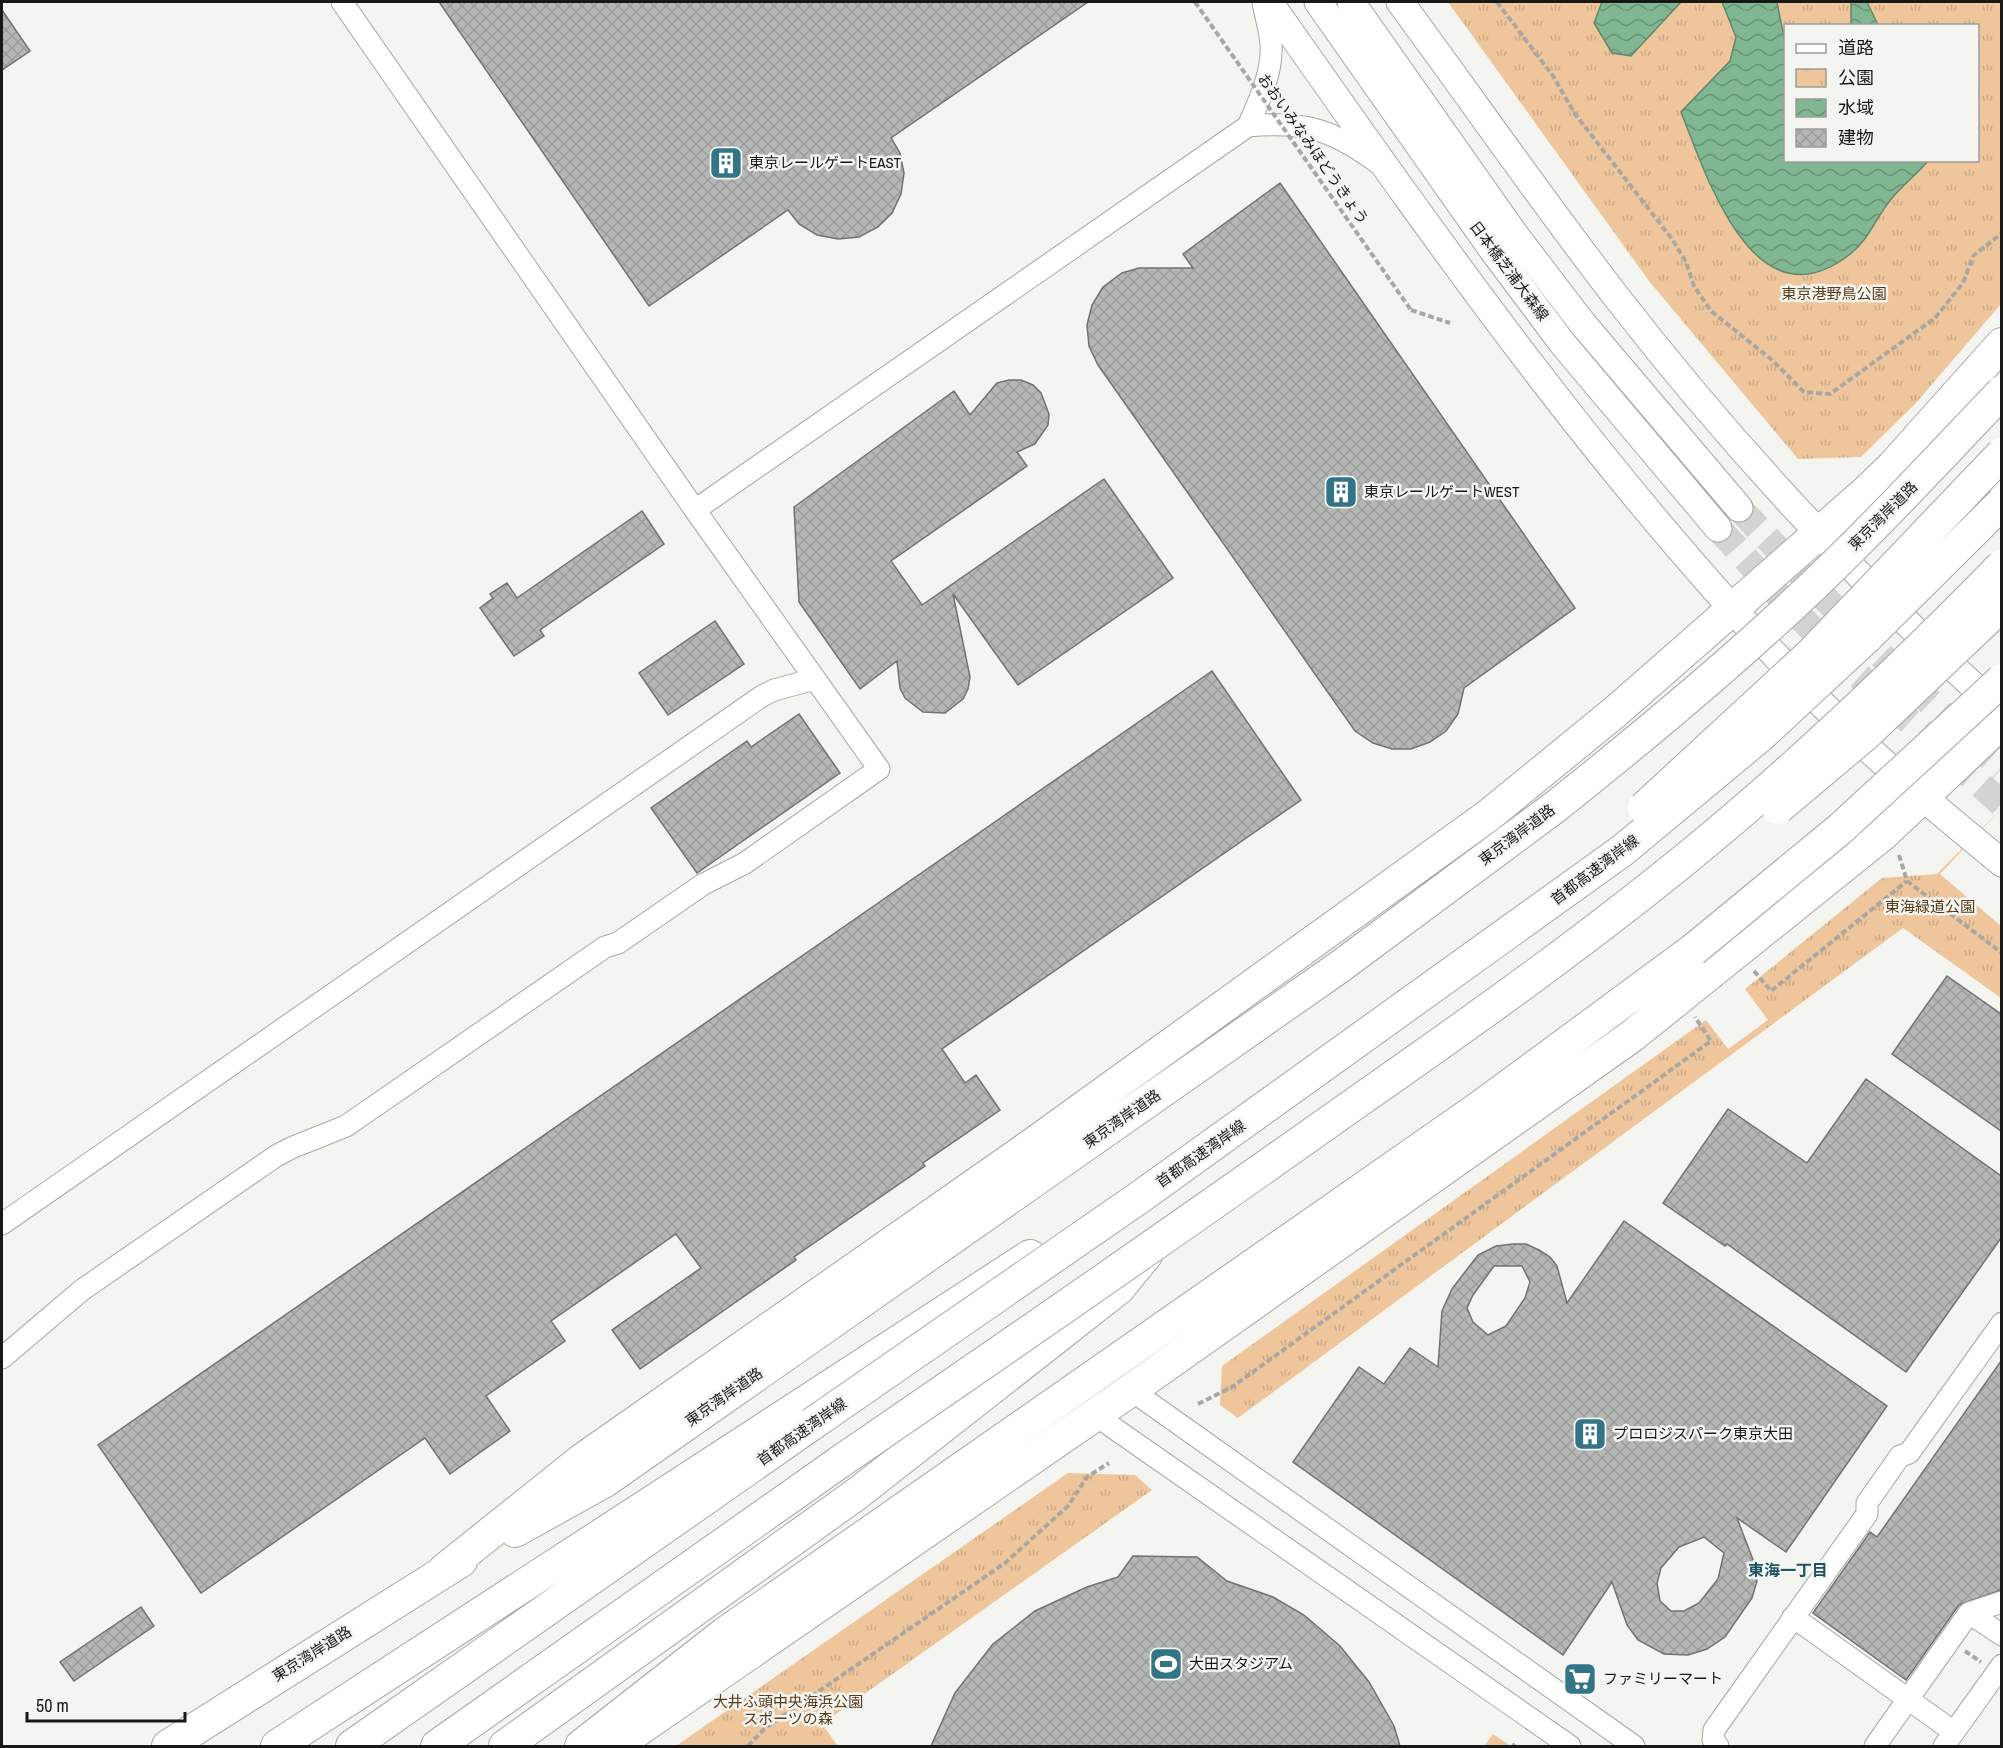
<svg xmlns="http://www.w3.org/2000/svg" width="2003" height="1748" font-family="'Archivo Narrow','Noto Sans JP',sans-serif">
  <defs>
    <pattern id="park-tufts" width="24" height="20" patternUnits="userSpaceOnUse" patternTransform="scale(1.5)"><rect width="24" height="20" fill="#efc69b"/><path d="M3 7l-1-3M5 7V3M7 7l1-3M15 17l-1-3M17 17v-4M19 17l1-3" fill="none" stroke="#cca985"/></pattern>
    <pattern id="water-waves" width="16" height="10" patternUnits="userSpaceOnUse" patternTransform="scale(1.5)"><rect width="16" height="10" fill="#81b692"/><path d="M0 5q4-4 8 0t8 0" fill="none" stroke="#699376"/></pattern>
    <pattern id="building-cross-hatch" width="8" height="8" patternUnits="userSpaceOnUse" patternTransform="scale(1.5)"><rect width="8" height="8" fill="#b5b7b4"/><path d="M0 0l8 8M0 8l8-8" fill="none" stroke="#9b9d9a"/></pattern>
  </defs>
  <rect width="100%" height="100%" fill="#f4f4f0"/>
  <!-- park -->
  <path fill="url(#park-tufts)" fill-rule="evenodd" d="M 1448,2 L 2001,2 L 2001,304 L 1915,404 L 1861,457 L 1798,459 L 1649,281 ZM 1786,26 L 1978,26 L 1978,160 L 1786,160 Z
    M 2001,809 L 1940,874 L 2001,926 L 2001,998 L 1903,928 L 1238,1418 L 1220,1405 L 1222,1366 L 1706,1020 L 1728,1049 L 1768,1020 L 1745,989 L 1882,878 L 1937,874 Z
    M 1068,1473 L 1135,1475 L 1152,1490 L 822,1724 L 838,1746 L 676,1746 Z
    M 1493,1734 L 1511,1746 L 1484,1746 Z"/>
  <!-- water -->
  <path fill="url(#water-waves)" stroke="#62876d" stroke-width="1.5" d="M 1602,2 L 1681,2 L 1631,56 L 1612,53 L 1594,23 Z
    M 1722,2 L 1777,2 L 1785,42 L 1786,160 L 1928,161 C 1917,174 1904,184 1893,197 C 1876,216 1871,238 1849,255 C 1754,328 1707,177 1681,112 L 1730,61 L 1736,37 Z
    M 1851,2 L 1867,2 L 1878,25 L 1851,25 Z"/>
  <!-- building -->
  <path fill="url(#building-cross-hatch)" stroke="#717370" stroke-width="1.5" fill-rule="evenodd" d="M 439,2 L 1088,2 L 891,138 L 900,153 L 904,173 L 901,194 L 892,213 L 878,227 L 859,237 L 838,239 L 817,235 L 799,224 L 788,210 L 649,306 Z
    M 2,10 L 30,51 L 2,70 Z
    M 1280,183 L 1575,608 L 1464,688 L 1458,714 L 1446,731 L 1430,742 L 1411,749 L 1392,749 L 1373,743 L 1355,731 L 1098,365 L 1089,346 L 1087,325 L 1092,305 L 1103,287 L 1122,273 L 1139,268 L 1193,268 L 1183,254 Z
    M 1009,380 L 1021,380 L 1033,385 L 1041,393 L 1049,414 L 1048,425 L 1035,444 L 1017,452 L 1027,466 L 891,561 L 922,605 L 1104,479 L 1173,578 L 1018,685 L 953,594 L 970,677 L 968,689 L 963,699 L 945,713 L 923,712 L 905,698 L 900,688 L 897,661 L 860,689 L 799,602 L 794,507 L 954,391 L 970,415 L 997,383 Z
    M 642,511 L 664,544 L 540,630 L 544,636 L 514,656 L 480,608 L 493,598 L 490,594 L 507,583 L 517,598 Z
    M 715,621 L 744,664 L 668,715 L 639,673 Z
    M 1212,671 L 1301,800 L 942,1049 L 965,1083 L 976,1075 L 1000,1110 L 923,1163 L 925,1166 L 794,1257 L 796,1260 L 640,1369 L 612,1330 L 701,1268 L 676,1234 L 551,1321 L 565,1341 L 486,1396 L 510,1431 L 450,1474 L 425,1438 L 201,1593 L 98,1445 Z
    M 799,714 L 840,773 L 697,873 L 651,808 L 747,741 L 751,747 Z
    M 1947,976 L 2001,1014 L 2001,1131 L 1892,1054 Z
    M 1866,1079 L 2001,1176 L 2001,1238 L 1906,1372 L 1727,1244 L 1725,1246 L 1663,1203 L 1728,1109 L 1807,1163 Z
    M 1624,1221 L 1887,1406 L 1786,1552 L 1737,1518 L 1755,1565 L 1757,1581 L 1752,1598 L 1725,1637 L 1707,1649 L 1688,1655 L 1664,1654 L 1638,1640 L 1627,1625 L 1612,1582 L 1563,1655 L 1293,1462 L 1359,1367 L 1384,1384 L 1410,1348 L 1438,1367 L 1442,1311 L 1452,1289 L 1478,1255 L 1496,1246 L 1513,1244 L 1526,1244 L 1539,1250 L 1550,1257 L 1557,1266 L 1567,1303 ZM 1494,1266 L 1522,1266 L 1530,1282 L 1525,1298 L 1506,1326 L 1488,1335 L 1473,1322 L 1467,1308 L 1473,1295 ZM 1704,1537 L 1724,1553 L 1718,1579 L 1699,1603 L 1684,1611 L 1671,1611 L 1660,1601 L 1657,1583 L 1661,1568 L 1679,1547 Z
    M 2001,1361 L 2001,1590 L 1959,1605 L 1906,1680 L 1813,1613 L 1870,1532 L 1877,1537 Z
    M 1133,1556 L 1197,1557 L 1227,1581 L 1273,1597 L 1304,1615 L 1340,1646 L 1369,1682 L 1394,1726 L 1400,1746 L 931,1746 L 955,1693 L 993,1644 L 1035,1611 L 1087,1587 L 1118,1577 Z
    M 141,1607 L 154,1626 L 74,1681 L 60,1662 Z"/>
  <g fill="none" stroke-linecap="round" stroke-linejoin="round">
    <!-- major-tunnel -->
    <path stroke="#d3d3cf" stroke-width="27" stroke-dasharray="27 14" stroke-linecap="butt" d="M 1739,508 C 1823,598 1909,686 2002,768
      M 1718,528 L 1786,603 L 1859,676 L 2002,804"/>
    <!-- minor casing -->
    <g stroke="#a6a7a3" stroke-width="23">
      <path id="minor" d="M 1248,126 C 1259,101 1273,72 1271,44 C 1270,30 1265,15 1263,2
        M 695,510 L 1248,126 C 1304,121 1332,129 1378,163
        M 2,1224 L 762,696 L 774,690 L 815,679
        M 2,1358 L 82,1290 L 276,1156 L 291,1148 L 346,1126 L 605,947 L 618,943 L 702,885 L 745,863 L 879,769 L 695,510 L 342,2
        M 1131,1390 L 1634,1746
        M 1095,1415 L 1570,1746
        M 1969,1613 L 2002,1635
        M 1793,1617 L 1954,1732
        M 1718,1746 L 1713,1740 L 1714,1730 L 1867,1514 L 1867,1503 L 1900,1456 L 1909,1453 L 2002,1323
        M 1875,1746 L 1969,1613 L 2002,1602
        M 1944,1746 L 2002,1665"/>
    </g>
    <!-- major casing -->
    <g stroke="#a6a7a3" stroke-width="29">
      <path id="major" d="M 1269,2 C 1440,245 1612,491 1822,704 C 1878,761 1940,812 2002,863
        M 1318,2 L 1492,249 L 1563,344 L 1718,528
        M 1351,2 L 1515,235 L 1583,324 L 1739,508
        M 1400,2 C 1473,101 1543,202 1618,299 C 1733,447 1860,583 1998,709"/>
    </g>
    <!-- highway casing -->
    <g stroke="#a6a7a3" stroke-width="34">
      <path id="highway" d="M 515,1531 L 605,1481 L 1338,968 L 1555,807
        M 444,1570 L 583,1459 L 1026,1149 L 1489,815 L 1615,712 L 1866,492 L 1892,467 L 2002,344
        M 168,1746 L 461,1561
        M 277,1746 L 1030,1256
        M 352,1746 L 812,1424
        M 437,1746 L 841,1461
        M 505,1746 L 858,1493 L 1118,1289 L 1146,1255
        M 581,1746 L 724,1634 L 1480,1107 L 1693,950
        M 615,1746 L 1131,1390 L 1632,1036 L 1882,835 L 2002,722"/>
    </g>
    <!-- path -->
    <path stroke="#a7a7a4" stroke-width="4" stroke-dasharray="6 3" stroke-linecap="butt" d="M 1497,2 L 1553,76 L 1575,114 L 1672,239 L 1686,262 L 1694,286 L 1711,311 L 1772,360 L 1804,392 L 1830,394 L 1935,318 L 1963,283 L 1973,256 L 2002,233
      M 1411,310 L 1450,323
      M 1899,855 L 1907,881 L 2002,953
      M 1754,971 L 1771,991 L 1907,881
      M 1198,1404 L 1232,1387 L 1711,1041 L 1695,1017
      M 1965,1651 L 1981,1662
      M 748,1746 L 764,1729 L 1005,1563 L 1068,1506 L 1087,1477 L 1109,1463
      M 1513,1746 L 1515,1744"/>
    <!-- minor -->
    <use href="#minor" stroke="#fff" stroke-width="21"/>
    <!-- major -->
    <use href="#major" stroke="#fff" stroke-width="27"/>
    <!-- highway -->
    <use href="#highway" stroke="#fff" stroke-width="32"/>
    <!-- highway-bridge casing -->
    <g stroke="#a6a7a3" stroke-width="34" stroke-linecap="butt">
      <path id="highway-bridge" d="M 1555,807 C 1638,741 1720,673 1798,600 C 1869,534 1934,463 2002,392
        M 1644,808 L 1811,654 L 2002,454
        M 1778,808 L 1866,734 L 2002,605
        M 1693,950 L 1840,829 L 2002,680
        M 812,1424 L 1140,1197 L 1623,850 L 1760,736 L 1868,636 L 2002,503
        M 841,1461 C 1012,1344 1182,1226 1350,1107 C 1473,1021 1596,934 1711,838 C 1813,753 1909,661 2002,566"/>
    </g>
    <!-- path-bridge -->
    <path stroke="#a7a7a4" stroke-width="4" stroke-dasharray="6 3" stroke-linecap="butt" d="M 1195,2 L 1411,310"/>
    <!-- highway-bridge -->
    <use href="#highway-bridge" stroke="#fff" stroke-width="32"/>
  </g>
  <!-- icons -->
  <defs>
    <g id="building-square" transform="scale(1.725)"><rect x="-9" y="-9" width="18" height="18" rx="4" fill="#337587" stroke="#f4f4f0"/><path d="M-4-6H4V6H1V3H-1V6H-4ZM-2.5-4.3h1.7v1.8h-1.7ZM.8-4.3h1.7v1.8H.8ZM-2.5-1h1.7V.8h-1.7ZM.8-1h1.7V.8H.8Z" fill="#fff"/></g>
    <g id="stadium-square" transform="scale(1.725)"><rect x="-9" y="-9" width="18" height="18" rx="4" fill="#337587" stroke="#f4f4f0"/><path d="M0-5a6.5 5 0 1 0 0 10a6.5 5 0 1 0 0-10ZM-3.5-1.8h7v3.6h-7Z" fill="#fff"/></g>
    <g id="supermarket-square" transform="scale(1.725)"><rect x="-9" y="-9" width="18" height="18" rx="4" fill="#337587" stroke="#f4f4f0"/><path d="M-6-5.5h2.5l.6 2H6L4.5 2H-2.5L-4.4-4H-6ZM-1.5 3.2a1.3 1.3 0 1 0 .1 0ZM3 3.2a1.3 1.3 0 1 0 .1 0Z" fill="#fff"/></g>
  </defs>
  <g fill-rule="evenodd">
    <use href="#building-square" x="726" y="163"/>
    <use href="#building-square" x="1341" y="492"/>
    <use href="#building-square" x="1590" y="1434"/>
    <use href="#stadium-square" x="1166" y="1664"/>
    <use href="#supermarket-square" x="1580" y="1679"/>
  </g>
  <g text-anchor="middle" stroke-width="5" stroke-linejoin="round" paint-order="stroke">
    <!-- street labels -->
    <g font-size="15" fill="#181817" stroke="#f4f4f0">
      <text transform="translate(1313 149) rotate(55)" y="5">おおいみなみほどうきょう</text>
      <text transform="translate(1509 271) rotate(53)" y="5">日本橋芝浦大森線</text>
      <text transform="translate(1883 516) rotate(-45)" y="5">東京湾岸道路</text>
      <text transform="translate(1517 835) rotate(-37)" y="5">東京湾岸道路</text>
      <text transform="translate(1595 870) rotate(-37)" y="5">首都高速湾岸線</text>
      <text transform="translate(1122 1119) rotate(-35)" y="5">東京湾岸道路</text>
      <text transform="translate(1201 1154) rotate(-35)" y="5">首都高速湾岸線</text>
      <text transform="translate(724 1397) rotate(-35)" y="5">東京湾岸道路</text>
      <text transform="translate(802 1432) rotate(-35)" y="5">首都高速湾岸線</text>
      <text transform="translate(312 1654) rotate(-32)" y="5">東京湾岸道路</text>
    </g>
    <!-- poi labels -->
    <g font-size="15" fill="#181817" stroke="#f4f4f0" text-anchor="start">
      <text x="749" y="168">東京レールゲートEAST</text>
      <text x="1364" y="497">東京レールゲートWEST</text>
      <text x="1613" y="1439">プロロジスパーク東京大田</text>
      <text x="1189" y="1669">大田スタジアム</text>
      <text x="1603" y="1684">ファミリーマート</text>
    </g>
    <!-- park labels -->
    <g font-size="15" fill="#563916" stroke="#f4f4f0">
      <text x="1834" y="299">東京港野鳥公園</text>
      <text x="1930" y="912">東海緑道公園</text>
      <text x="788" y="1707">大井ふ頭中央海浜公園<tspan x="788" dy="17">スポーツの森</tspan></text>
    </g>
    <!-- neighbourhood labels -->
    <g font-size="16" font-weight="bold" fill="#1e5361" stroke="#f4f4f0">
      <text x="1788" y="1576">東海一丁目</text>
    </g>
  </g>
  <!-- border -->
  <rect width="2003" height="1748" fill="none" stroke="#181817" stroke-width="6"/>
  <!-- legend -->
  <rect x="1784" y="24" width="195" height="138" fill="#f4f4f0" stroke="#9c9c99" stroke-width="1.5"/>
  <rect x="1796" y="44" width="30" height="9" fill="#ffffff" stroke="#9c9c99" stroke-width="1.5"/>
  <text x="1838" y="54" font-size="18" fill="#181817">道路</text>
  <rect x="1796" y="69" width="30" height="18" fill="url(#park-tufts)" stroke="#9c9c99" stroke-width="1.5"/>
  <text x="1838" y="84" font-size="18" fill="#181817">公園</text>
  <rect x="1796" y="99" width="30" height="18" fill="url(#water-waves)" stroke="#9c9c99" stroke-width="1.5"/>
  <text x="1838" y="114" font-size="18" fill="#181817">水域</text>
  <rect x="1796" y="129" width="30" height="18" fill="url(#building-cross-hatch)" stroke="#9c9c99" stroke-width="1.5"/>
  <text x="1838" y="144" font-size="18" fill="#181817">建物</text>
  <!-- scale -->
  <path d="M27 1712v9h158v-9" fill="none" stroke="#181817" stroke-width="3"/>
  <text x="36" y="1712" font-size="18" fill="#181817" stroke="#f4f4f0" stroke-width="4.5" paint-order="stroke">50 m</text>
</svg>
